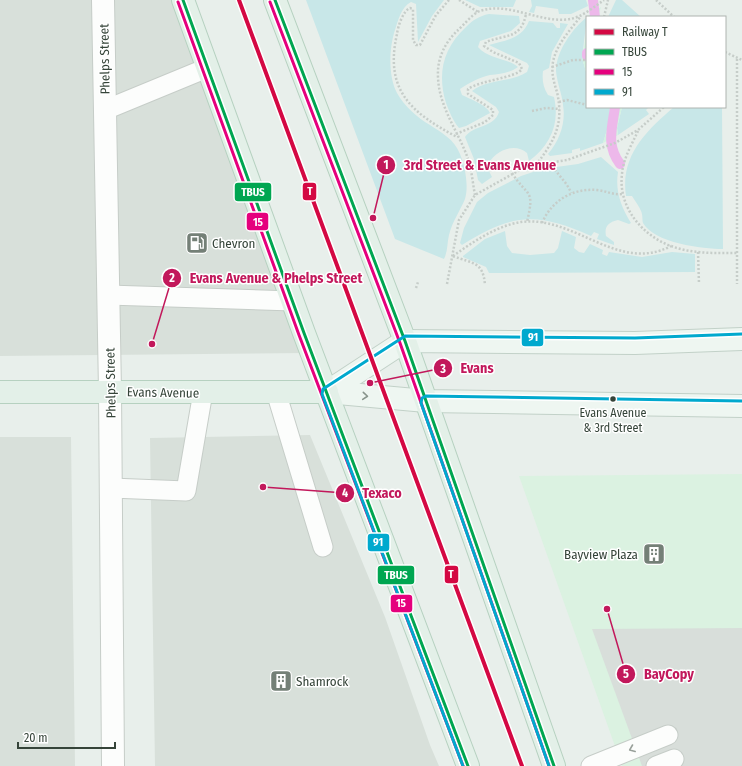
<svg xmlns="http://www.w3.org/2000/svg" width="742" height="766" font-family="'Fira Sans Condensed',sans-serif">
  <rect width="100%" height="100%" fill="#e8efeb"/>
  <!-- commercial -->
  <path fill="#dbf2e1" d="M 742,474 L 742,766 L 622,766 L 519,476 Z"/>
  <!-- industrial -->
  <path fill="#d8e0da" d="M 0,0 L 181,0 L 306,353 L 0,356 Z
    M 310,435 L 385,617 L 430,745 L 439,766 L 155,766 L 150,438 Z
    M 0,437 L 71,437 L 75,766 L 0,766 Z"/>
  <!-- green -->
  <path fill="#c8e7e8" d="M 306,0 L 444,0 L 432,16 L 418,42 L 416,4 L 411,2 C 401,7 398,21 395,30 C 389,48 388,76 397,93 C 404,106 418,118 430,125 C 442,133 454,139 460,154 C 465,166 469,186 465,199 C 460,211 452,222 449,235 C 447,243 448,251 444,259 L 395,239 Z
    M 465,0 L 516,0 L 513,7 L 480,7 Z
    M 531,0 L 586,0 L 588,6 L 571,14 L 559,14 L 558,9 L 536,6 L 534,13 L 529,12 L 532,6 Z
    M 616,0 L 622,0 L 641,17 L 608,17 Z
    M 489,14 L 519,16 L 520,23 L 511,31 L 480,41 L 478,47 C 488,59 507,58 518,67 C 510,73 500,74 490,75 C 480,77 469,83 460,89 L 462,95 C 470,99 487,105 490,113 L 466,126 L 459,128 C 453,121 449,111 446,103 C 437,74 443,48 466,27 C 473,20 479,16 489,14 Z
    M 587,17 L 582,58 L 587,75 L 587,107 L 610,107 L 609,123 L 603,143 L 580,151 L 580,148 L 572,150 L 572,153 L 550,156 L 548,154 C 560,140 566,122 563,105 C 562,94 557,83 556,71 C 556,51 573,28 587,17 Z
    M 529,21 L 553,23 L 557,28 L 560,28 L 560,23 L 568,24 L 552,52 L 549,68 L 543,71 C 542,80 543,87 548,95 L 554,97 C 560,123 551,145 529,161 L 527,153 C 514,141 492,152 487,167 L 492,177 L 482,184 L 478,180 L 474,159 L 465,137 C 473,125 494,128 499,112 L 496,107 L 472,91 C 487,79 510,83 527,72 L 529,66 L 527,63 L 489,45 C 506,40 522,39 529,21 Z
    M 622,107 L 649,107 L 646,110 L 649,114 L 618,135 L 617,128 Z
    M 674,107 L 722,107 L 723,249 C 703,249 654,243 643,223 C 642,220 643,215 641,211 C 639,206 635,201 632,196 L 626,196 C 620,156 646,131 674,107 Z
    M 601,157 L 618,172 C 615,191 621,207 631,223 L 629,224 L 618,220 C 609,222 604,226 606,236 L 614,242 L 614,245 L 597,239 L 599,234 L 594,232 L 591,236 C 537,212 513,213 462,245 L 460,243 L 464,228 L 477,202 L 488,193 L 521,176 L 542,169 L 578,164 Z
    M 505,231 L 507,246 L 512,253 L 530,255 L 554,253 L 558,248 L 562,231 L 576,237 L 574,248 L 579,252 L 584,253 L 590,244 L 603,250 L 602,254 L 607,256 L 609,252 L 642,257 L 672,252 L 695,254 L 695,272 L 489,273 L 486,267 L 463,257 L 463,256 L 485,239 Z"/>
  <!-- sand -->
  <path fill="#d2f3e1" d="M 601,7 L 598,17 L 587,17 Z
    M 587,29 L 587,75 L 582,58 Z
    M 610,107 L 622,107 L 617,128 L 618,135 L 603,143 L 609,123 Z"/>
  <!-- parking -->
  <path fill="#d8deda" d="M 742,628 L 742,766 L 642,766 L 592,629 Z"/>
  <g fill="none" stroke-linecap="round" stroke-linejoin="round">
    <!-- stream -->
    <path stroke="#edb8ea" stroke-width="10" d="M 593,0 L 595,17
      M 587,53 L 587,56
      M 615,107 C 612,129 606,145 620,164"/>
    <!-- lane casing -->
    <g stroke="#c6cdc8" stroke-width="21">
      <path id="lane" d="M 105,110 L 207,68
        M 108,295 L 293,301
        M 276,392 L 323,547
        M 111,488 L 186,491 L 203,392
        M 591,766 L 668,735
        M 656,766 L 674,759"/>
    </g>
    <!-- street casing -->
    <g stroke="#c6cdc8" stroke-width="24">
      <path id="street" d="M 103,0 L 110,391 L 113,766"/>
    </g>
    <!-- secondary casing -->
    <g stroke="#c2d1c8" stroke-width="24">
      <path id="secondary" d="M 327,392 L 405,341 L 635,343 L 742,339
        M 327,392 L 426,401 L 742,406"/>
    </g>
    <!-- primary casing -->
    <g stroke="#b6d1c0" stroke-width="24">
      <path id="primary" d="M 183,0 L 304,333 L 468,766
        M 275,0 L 405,341 L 554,766
        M 0,392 L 327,392"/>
    </g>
    <!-- path -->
    <path stroke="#c6cdc9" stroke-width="2.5" stroke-dasharray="2 2" stroke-linecap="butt" d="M 449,0 L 436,15 L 420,45 L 416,45 L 413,40 L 413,9 L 410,8 C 403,11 398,26 397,34 C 384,91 412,113 457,137
      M 459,0 L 478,12
      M 656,0 L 674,17
      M 604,17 L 608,0
      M 725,52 L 742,60
      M 737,59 L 737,284
      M 552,67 L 573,60 L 587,60
      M 559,102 L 567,100 L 587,105
      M 532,111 L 546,108 L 560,109
      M 638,131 C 632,144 623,159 622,174 C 618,206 641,235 671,246 C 692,254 715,253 737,253
      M 456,134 L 485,122 L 493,115 L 493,110 L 468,94 L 468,89 C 481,80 516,78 522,69 L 519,63 L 493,52 L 484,46 L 486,42 C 507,34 521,39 526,14
      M 552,162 C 555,174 567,181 571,193
      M 536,165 C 555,140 564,124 557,92 C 554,83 551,72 553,62 C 556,45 571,29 581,16
      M 512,173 C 528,198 535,188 527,222
      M 475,195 C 473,185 472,173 469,162 C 460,133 439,109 438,77 C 437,59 444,44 457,31 C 463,26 472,14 480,11 C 509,1 540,24 570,19 C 582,17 594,7 604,0
      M 542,223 C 552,200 573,188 597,190 C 606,191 613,195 622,194
      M 698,252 L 699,284
      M 453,256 C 473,242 496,226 521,222 C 575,215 618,274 671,246
      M 453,256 C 473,264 483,261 485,285
      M 447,284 L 459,220 L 475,195 L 518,171 L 536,165 L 567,160 L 615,143 L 638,130 L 664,107
      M 416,288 L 418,282"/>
    <!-- lane -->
    <use href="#lane" stroke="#fcfdfc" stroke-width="19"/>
    <!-- street -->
    <use href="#street" stroke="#fcfdfc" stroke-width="22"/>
    <!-- secondary -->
    <use href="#secondary" stroke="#eef6f1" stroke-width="22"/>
    <!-- primary -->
    <use href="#primary" stroke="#e3f0e8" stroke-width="22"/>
    <!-- bus-1 casing -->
    <g stroke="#fff" stroke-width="6">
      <path id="bus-1" d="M 183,0 L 304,333 L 468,766
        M 275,0 L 405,341 L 554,766"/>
    </g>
    <!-- bus-2 casing -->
    <g stroke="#fff" stroke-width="6">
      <path id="bus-2" d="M 178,2 L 299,335 L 463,766
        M 270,2 L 400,343 L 549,766"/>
    </g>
    <!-- bus-3 casing -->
    <g stroke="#fff" stroke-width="6">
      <path id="bus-3" d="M 463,766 L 322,394 L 323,389 L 405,336 L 635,338 L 742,334
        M 549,766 L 421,403 L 422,398 L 426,396 L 742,401"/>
    </g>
    <!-- bus-1 -->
    <use href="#bus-1" stroke="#00a651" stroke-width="3"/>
    <!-- bus-2 -->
    <use href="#bus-2" stroke="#e5007d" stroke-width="3"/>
    <!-- bus-3 -->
    <use href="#bus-3" stroke="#00a9ce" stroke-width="3"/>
    <!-- rail-1 casing -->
    <g stroke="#fff" stroke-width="7">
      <path id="rail-1" d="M 239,0 L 522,766"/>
    </g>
    <!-- rail-1 -->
    <use href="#rail-1" stroke="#d40843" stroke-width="4"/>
  </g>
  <!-- one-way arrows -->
  <defs><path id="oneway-chevron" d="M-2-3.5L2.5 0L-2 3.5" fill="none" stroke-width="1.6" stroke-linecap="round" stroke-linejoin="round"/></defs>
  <use stroke="#88948c" href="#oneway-chevron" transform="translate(365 396) rotate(5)"/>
  <use stroke="#98a09a" href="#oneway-chevron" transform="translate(632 749) rotate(158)"/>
  <!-- icons -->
  <defs>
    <g id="fuel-square" transform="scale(1.15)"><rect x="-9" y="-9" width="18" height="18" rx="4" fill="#748077" stroke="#fff"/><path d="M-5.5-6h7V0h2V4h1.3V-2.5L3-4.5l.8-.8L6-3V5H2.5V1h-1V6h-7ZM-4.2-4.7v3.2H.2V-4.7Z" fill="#fff"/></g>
    <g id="building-square" transform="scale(1.15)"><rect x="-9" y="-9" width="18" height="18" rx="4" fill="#748077" stroke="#fff"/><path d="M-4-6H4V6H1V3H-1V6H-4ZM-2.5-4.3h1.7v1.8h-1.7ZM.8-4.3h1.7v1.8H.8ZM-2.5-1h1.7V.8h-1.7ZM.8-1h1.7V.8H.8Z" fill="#fff"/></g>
  </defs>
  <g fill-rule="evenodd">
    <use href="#fuel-square" x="197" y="243"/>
    <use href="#building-square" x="654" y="554"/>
    <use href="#building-square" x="281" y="681"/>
  </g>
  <!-- markers -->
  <circle fill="#354439" stroke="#fff" stroke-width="1.5" cx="613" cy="399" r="3.5"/>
  <g text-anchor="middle" stroke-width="3" stroke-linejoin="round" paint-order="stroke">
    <!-- bus labels -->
    <g font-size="12" fill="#354439" stroke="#fff">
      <text x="613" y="417">Evans Avenue<tspan x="613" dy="15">&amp; 3rd Street</tspan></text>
    </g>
    <!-- street labels -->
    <g font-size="13" fill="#354439" stroke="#fff">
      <text transform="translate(104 59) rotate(-91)" y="5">Phelps Street</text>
      <text transform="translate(110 383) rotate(-91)" y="5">Phelps Street</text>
      <text transform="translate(163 392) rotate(1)" y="5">Evans Avenue</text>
    </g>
    <!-- poi labels -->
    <g font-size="13" fill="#354439" stroke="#fff" text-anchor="start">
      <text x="212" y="248">Chevron</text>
      <text x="638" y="559" text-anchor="end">Bayview Plaza</text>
      <text x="296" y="686">Shamrock</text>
    </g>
  </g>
  <!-- callouts -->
  <path fill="none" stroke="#c2185b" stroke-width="1.5" d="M373 218L386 165M152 344L172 278M370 383L443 368M263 487L345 493M607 609L626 674"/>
  <g fill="#c2185b" stroke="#fff" stroke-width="1.5">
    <circle cx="373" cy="218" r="4"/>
    <circle cx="152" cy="344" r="4"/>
    <circle cx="370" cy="383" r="4"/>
    <circle cx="263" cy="487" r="4"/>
    <circle cx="607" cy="609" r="4"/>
    <circle cx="386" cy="165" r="10"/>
    <circle cx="172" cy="278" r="10"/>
    <circle cx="443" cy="368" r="10"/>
    <circle cx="345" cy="493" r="10"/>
    <circle cx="626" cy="674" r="10"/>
  </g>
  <g font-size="12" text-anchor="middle" font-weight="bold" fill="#fff">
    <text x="386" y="169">1</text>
    <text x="172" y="282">2</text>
    <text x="443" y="373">3</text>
    <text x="345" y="497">4</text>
    <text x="626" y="678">5</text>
  </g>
  <g font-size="14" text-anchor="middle" font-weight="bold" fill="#c2185b" stroke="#fff" stroke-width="3" stroke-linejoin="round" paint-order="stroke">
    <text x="480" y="170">3rd Street &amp; Evans Avenue</text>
    <text x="276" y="283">Evans Avenue &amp; Phelps Street</text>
    <text x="477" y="373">Evans</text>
    <text x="382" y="498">Texaco</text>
    <text x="669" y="679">BayCopy</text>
  </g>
  <g stroke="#fff" stroke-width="1.5">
    <rect x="302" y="182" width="15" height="19" rx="4" fill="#d40843"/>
    <rect x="234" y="182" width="38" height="20" rx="4" fill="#00a651"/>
    <rect x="246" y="212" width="23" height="19" rx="4" fill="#e5007d"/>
    <rect x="521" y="328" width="23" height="19" rx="4" fill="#00a9ce"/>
    <rect x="367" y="533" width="23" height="19" rx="4" fill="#00a9ce"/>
    <rect x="444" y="565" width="15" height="19" rx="4" fill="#d40843"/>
    <rect x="377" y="565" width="38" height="20" rx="4" fill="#00a651"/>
    <rect x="390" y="594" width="23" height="19" rx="4" fill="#e5007d"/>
  </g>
  <g font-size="11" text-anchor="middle" font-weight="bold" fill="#fff">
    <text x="310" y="195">T</text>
    <text x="253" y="196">TBUS</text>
    <text x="258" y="226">15</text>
    <text x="533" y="341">91</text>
    <text x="378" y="546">91</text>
    <text x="451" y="578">T</text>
    <text x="396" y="579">TBUS</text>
    <text x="401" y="607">15</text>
  </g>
  <!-- legend -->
  <rect x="586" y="16" width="140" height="92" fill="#ffffff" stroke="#aeb4b0"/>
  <rect x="594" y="29" width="20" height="6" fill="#d40843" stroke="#aeb4b0"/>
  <text x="622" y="36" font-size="12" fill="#354439">Railway T</text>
  <rect x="594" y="49" width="20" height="6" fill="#00a651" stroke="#aeb4b0"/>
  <text x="622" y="56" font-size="12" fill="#354439">TBUS</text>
  <rect x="594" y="69" width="20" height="6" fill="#e5007d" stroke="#aeb4b0"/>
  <text x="622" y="76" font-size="12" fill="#354439">15</text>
  <rect x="594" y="89" width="20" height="6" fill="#00a9ce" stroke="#aeb4b0"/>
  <text x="622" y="96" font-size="12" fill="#354439">91</text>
  <!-- scale -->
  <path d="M18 742v6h97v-6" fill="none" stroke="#354439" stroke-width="2"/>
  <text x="24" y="742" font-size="12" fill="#354439" stroke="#ffffff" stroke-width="3" paint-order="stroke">20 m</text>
</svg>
